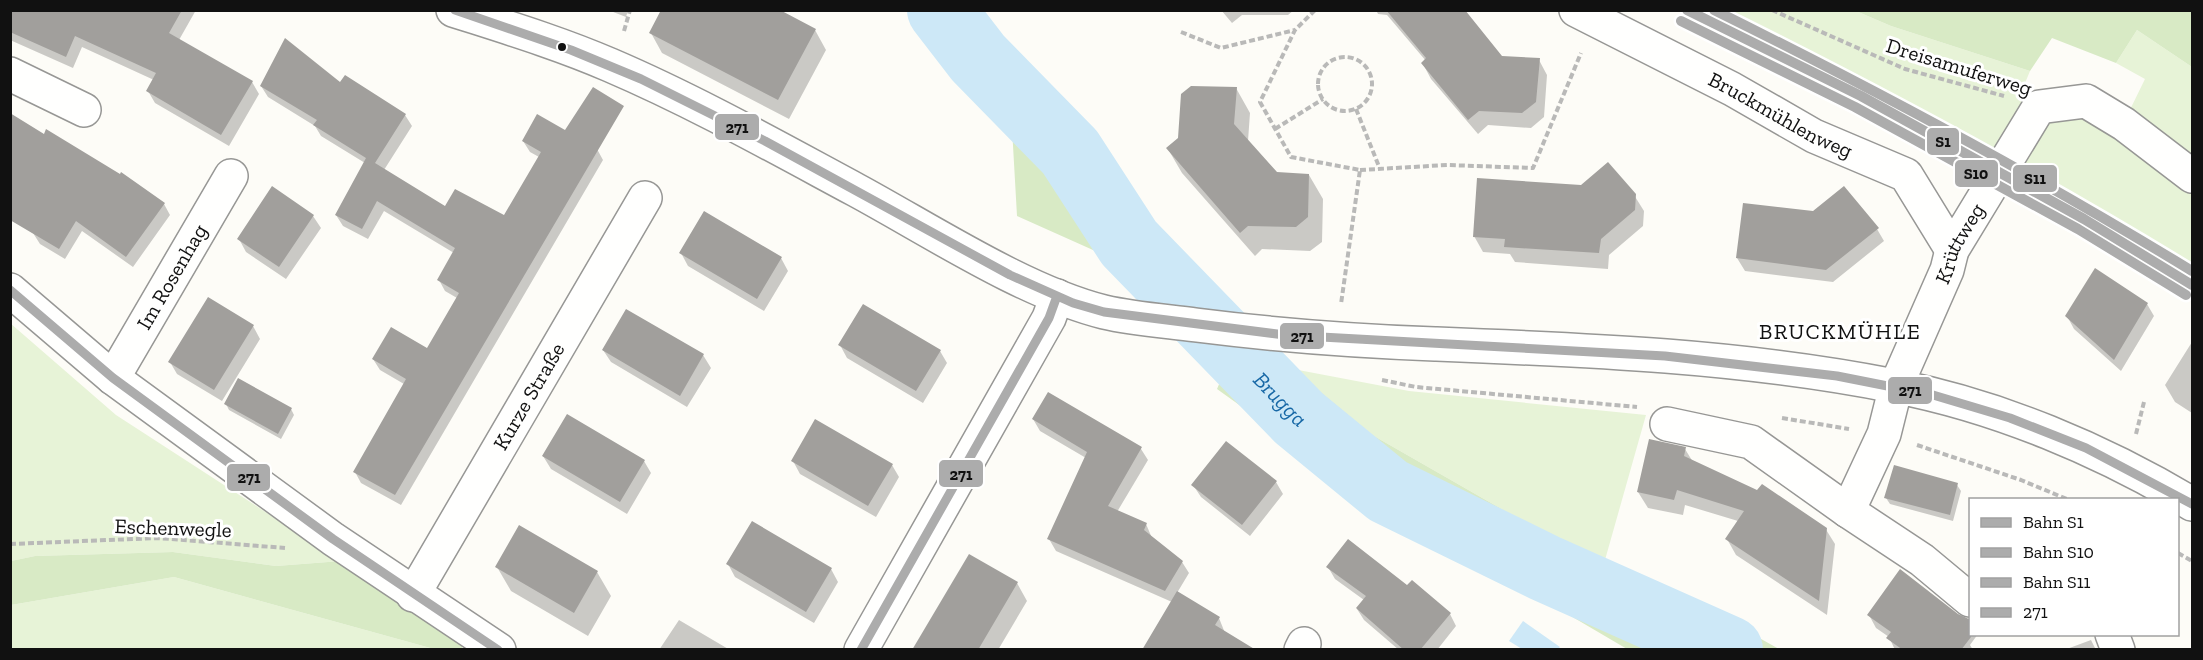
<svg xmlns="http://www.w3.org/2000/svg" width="2203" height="660" font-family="'Zilla Slab',serif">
  <rect width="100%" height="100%" fill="#fdfcf7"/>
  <!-- green -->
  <path fill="#e7f3d7" d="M 1714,11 L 1856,11 L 1891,26 L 2030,71 L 2018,100 L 2123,124 L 2145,79 L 2116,63 L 2137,30 L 2192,67 L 2192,272 C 2038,175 1877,91 1714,11 Z
    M 10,323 L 116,415 L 341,561 L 276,566 L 173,552 L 35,556 L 11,561 Z
    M 1293,369 L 1409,391 L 1646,415 L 1603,567 L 1374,436 Z
    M 174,577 L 434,649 L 11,650 L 11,605 Z"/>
  <!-- forest -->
  <path fill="#d8eac5" d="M 907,11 L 954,11 L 1046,101 L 1177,259 L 1199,276 L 1131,267 L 1017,216 L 1012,128 Z
    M 1856,11 L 2192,11 L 2192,67 L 2137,30 L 2116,63 L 2052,38 L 2030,71 L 1891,26 Z
    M 1228,363 L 1293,369 L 1374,436 L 1603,567 L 1720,616 L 1779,649 L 1627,649 L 1360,492 L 1217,389 Z
    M 173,552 L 276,566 L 341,561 L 465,644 L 461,649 L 434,649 L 174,577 L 11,605 L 11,561 L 35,556 Z"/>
  <!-- water -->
  <path fill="#cde8f7" d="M 1523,621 L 1560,647 L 1558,649 L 1522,649 L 1509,641 Z"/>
  <!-- shadow -->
  <path fill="#0003" d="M 10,10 L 196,10 L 179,40 L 252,82 L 259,94 L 229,146 L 155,103 L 148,91 L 154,80 L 82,47 L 73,68 L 10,40 Z
    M 608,10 L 628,10 L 626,17 Z
    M 1221,10 L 1294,10 L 1288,15 L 1242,15 L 1232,23 Z
    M 1376,10 L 1462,10 L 1501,58 L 1539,60 L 1547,75 L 1544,117 L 1531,128 L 1488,125 L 1478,134 L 1431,79 L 1423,64 L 1426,61 L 1387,15 L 1378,14 Z
    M 815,30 L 826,50 L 789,119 L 662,53 L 651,33 Z
    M 341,84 L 405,115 L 412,126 L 384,170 L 446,208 L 505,217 L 539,157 L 530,152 L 523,141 L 597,149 L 603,160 L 401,505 L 361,483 L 355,472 L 404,384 L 380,370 L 373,359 L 428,350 L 457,298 L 445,291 L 439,280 L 454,253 L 384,211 L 368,239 L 343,226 L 336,215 L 365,163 L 321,136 L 315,126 L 268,97 L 261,86 Z
    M 1236,88 L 1250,113 L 1248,141 L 1276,174 L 1309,175 L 1323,199 L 1322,242 L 1310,251 L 1262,249 L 1255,256 L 1182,173 L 1168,149 Z
    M 1634,195 L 1644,211 L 1643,226 L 1609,255 L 1608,269 L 1515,262 L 1510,254 L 1483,252 L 1474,236 Z
    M 164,204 L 170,215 L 133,267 L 82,231 L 65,259 L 40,244 L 33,233 L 10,212 Z
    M 313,216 L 321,228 L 286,279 L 246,252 L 239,239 Z
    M 1877,229 L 1884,241 L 1833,282 L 1745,271 L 1737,258 Z
    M 681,253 L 781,258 L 788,271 L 764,311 L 688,266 Z
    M 2147,304 L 2154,316 L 2121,371 L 2074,329 L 2067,316 Z
    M 626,311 L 703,355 L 711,368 L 687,407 L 611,362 L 603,350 Z
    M 253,326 L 260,339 L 222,401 L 177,374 L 170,362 Z
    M 2192,342 L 2192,413 L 2175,402 L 2165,385 Z
    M 840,345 L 940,351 L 947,363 L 923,403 L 847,358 Z
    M 1048,394 L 1141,449 L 1148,460 L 1117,512 L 1146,524 L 1152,538 L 1182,562 L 1189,573 L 1177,593 L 1219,618 L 1225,633 L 1172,602 L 1056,551 L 1049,539 L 1086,458 L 1040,431 L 1033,419 Z
    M 226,404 L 291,409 L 294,415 L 281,439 L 229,410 Z
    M 1685,449 L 1693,462 L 1825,528 L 1835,544 L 1827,615 L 1736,555 L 1727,539 L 1738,521 L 1685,505 L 1683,515 L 1648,508 L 1638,492 Z
    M 543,456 L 644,461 L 651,473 L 627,514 L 551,469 Z
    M 793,461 L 892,465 L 899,477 L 876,517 L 800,474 Z
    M 1276,482 L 1283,494 L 1250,536 L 1201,497 L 1193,485 Z
    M 1957,485 L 1961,491 L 1953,521 L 1890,504 L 1886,498 Z
    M 728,564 L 831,569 L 838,582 L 814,623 L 735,577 Z
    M 497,567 L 597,572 L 611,596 L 588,636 L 511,591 Z
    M 1328,567 L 1408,588 L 1450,614 L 1456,626 L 1437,650 L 1399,650 L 1364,620 L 1357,609 L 1364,600 L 1335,579 Z
    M 1017,583 L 1027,601 L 998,650 L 914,650 Z
    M 1869,615 L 1970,634 L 1978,634 L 1970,645 L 1973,650 L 1895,650 L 1889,637 L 1876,628 Z
    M 679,620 L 730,650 L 659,650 Z
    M 2091,640 L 2096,650 L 2064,650 Z"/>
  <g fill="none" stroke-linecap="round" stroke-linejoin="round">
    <!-- river -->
    <path stroke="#cde8f7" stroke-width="68" id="s1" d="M 941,10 L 978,58 L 1070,152 L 1129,243 L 1299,418 L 1388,491 L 1545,568 L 1729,650"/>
  </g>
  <!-- building -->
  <path fill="#a19f9c" d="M 10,10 L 182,10 L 169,33 L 253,81 L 221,135 L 146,91 L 156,73 L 75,36 L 66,57 L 10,32 Z
    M 661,10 L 780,10 L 816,29 L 778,100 L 649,33 Z
    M 1386,10 L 1465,10 L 1502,56 L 1540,58 L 1536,102 L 1522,113 L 1479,111 L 1468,120 L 1421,63 L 1426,58 Z
    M 285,38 L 340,82 L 345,75 L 406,114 L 375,163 L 445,206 L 455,189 L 504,215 L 541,152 L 522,141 L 537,114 L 565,130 L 593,87 L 624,106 L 395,495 L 353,472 L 406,379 L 372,359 L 391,327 L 427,348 L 459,293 L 437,280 L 455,248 L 377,201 L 362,229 L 335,215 L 366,158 L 313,125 L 317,120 L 260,86 Z
    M 1191,86 L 1237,87 L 1234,124 L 1277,172 L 1309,174 L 1308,217 L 1296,227 L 1248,226 L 1240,233 L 1166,148 L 1178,138 L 1181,94 Z
    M 10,113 L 44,134 L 46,129 L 120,174 L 121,172 L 165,203 L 126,257 L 76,221 L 59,249 L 10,220 Z
    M 1608,162 L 1636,194 L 1635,210 L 1601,239 L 1599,253 L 1504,247 L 1505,239 L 1473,237 L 1477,178 L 1581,185 Z
    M 272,186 L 314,215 L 279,267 L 237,239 Z
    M 1844,186 L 1879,228 L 1826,270 L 1736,258 L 1743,203 L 1813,211 Z
    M 704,211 L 782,257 L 757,299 L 679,253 Z
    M 2095,268 L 2148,303 L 2114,360 L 2065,316 Z
    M 208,297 L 254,325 L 214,390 L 168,362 Z
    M 863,304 L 941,350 L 916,391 L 838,345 Z
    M 626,309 L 704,354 L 680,396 L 602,350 Z
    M 238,378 L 292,408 L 278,434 L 224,404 Z
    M 1048,392 L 1142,447 L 1108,506 L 1147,523 L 1144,530 L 1183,561 L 1165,591 L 1047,539 L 1087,452 L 1032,419 Z
    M 567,414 L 645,460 L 620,502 L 542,456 Z
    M 815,419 L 893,464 L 868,506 L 791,461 Z
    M 1649,439 L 1686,447 L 1684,456 L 1757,490 L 1762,484 L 1827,528 L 1819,601 L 1725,539 L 1744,511 L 1677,490 L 1674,500 L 1637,492 Z
    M 1226,441 L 1277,481 L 1242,525 L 1191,485 Z
    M 1894,465 L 1958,483 L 1950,515 L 1884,498 Z
    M 752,521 L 832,568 L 806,612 L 726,564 Z
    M 519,525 L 598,571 L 574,613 L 495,567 Z
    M 1348,539 L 1407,585 L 1412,580 L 1451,613 L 1420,650 L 1404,650 L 1356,608 L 1366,596 L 1326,567 Z
    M 969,554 L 1018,582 L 978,650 L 912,650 Z
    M 1900,569 L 1958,614 L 1971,620 L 1971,637 L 1961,650 L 1903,650 L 1886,638 L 1891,632 L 1867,615 Z
    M 1177,591 L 1220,617 L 1215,625 L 1256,650 L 1142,650 Z"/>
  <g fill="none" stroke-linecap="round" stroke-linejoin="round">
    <!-- minor casing -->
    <g stroke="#979795" stroke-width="36">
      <g id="minor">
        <path d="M 453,10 C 506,27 559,43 610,65 C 694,101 776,147 856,190 C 930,230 1024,292 1104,312 C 1134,319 1165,321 1196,325 C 1275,335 1354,341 1435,344 C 1588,350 1743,356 1894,386 C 1998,406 2102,450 2192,504"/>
        <path id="s2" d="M 1576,10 L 1732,89 L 1814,136 L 1906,175 L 1952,250"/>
        <path d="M 10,74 L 84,110"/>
        <path d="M 10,290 L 113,378 L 333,539 L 499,650"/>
        <path id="s3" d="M 113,378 L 231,176"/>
        <path d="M 1667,424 L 1751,442 L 1848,511"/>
        <path id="s4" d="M 413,595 L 645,198"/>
        <path id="s5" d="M 1970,600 L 1922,560 L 1848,511 L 1884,434 L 1896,386 L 1947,270 L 1952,250 L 2039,107 L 2086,101 L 2124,124 L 2192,176"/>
        <path d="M 2112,634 L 2118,650"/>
        <path d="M 861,650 L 1049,318 L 1057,296"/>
        <path d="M 1301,650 L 1304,644"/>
      </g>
    </g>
    <!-- path -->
    <path stroke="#b9b9b8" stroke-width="4" stroke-dasharray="6 3" stroke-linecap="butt" d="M 1315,10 L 1295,30 L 1260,102 L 1291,157 L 1360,170 L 1341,304
      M 1772,10 L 1905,69 L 2004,96
      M 624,31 L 630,10
      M 1181,32 L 1221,48 L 1295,30
      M1318 84a27 27 0 1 1 54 0a27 27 0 1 1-54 0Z
      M 1356,109 L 1380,169
      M 1275,129 L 1323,99
      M 1360,170 L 1447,165 L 1533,168 L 1581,53
      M 1382,380 L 1416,387 L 1637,407
      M 1782,418 L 1849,429
      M 2136,434 L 2144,402
      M 1917,445 L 2021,480 L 2069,500
      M 10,544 L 158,538 L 285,548
      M 2178,553 L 2192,561"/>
    <!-- minor -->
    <use href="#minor" stroke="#fffffe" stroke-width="33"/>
    <!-- bus-1 casing -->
    <g stroke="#fff" stroke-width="14">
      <path id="bus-1" d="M 455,10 L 571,50 L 641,79 L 765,141 L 1010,275 L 1073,303 L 1104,312 L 1285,335 L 1665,356 L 1837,376 L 1933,395 L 2010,418 L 2086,448 L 2192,504
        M 10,290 L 113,378 L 333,539 L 498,650
        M 861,650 L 1049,318 L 1057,296"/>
    </g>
    <!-- bus-1 -->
    <use href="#bus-1" stroke="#acacac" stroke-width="9"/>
    <!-- rail-1 casing -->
    <g stroke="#fff" stroke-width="15">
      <path id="rail-1" d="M 1687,10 L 1861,96 L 2084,219 L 2192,285"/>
    </g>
    <!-- rail-2 casing -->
    <g stroke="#fff" stroke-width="15">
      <path id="rail-2" d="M 1681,21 L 1855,107 L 2078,229 L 2186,295"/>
    </g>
    <!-- rail-3 casing -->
    <g stroke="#fff" stroke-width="15">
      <path id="rail-3" d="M 1714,10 C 1878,91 2037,176 2192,271"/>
    </g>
    <!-- rail-1 -->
    <use href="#rail-1" stroke="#acacac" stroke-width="10"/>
    <!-- rail-2 -->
    <use href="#rail-2" stroke="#acacac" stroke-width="10"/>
    <!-- rail-3 -->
    <use href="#rail-3" stroke="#acacac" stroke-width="10"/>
  </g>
  <!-- markers -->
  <circle fill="#111" stroke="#fff" stroke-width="2" cx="562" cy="47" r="5"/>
  <g text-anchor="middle" stroke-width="6" stroke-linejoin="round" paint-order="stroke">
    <!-- street labels -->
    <g font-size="21" fill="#111" stroke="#fff">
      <text transform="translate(1959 67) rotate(17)" y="7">Dreisamuferweg</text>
      <text dy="7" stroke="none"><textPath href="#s2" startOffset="230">Bruckmühlenweg</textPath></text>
      <text dy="7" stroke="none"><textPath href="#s5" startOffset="442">Krüttweg</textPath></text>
      <text dy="7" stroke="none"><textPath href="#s3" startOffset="117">Im Rosenhag</textPath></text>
      <text dy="7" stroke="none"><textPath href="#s4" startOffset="230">Kurze Straße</textPath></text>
      <text transform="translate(173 528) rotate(2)" y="7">Eschenwegle</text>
    </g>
    <!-- neighbourhood labels -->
    <g font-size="22" letter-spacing="1.5" fill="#111" stroke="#fff">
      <text x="1840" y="339">BRUCKMÜHLE</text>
    </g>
    <!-- water labels -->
    <g font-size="22" font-style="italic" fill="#1768a6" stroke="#fff">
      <text dy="8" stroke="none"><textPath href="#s1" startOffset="518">Brugga</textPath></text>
    </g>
  </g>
  <g stroke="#fff" stroke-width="2">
    <rect x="714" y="113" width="46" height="28" rx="6" fill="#acacac"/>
    <rect x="1926" y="127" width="34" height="29" rx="6" fill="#acacac"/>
    <rect x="1954" y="159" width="45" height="29" rx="6" fill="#acacac"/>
    <rect x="2012" y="164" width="46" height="29" rx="6" fill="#acacac"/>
    <rect x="1279" y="322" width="46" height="28" rx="6" fill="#acacac"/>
    <rect x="1887" y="376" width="46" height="29" rx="6" fill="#acacac"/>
    <rect x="938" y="459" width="46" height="29" rx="6" fill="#acacac"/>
    <rect x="226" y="463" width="45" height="29" rx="6" fill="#acacac"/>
  </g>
  <g font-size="16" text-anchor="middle" font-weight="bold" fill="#111">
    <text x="737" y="133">271</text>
    <text x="1943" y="147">S1</text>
    <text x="1976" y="179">S10</text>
    <text x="2035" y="184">S11</text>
    <text x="1302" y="342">271</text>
    <text x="1910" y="396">271</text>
    <text x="961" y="480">271</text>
    <text x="249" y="483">271</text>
  </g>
  <!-- border -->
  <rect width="2203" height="660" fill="none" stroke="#111111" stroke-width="24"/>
  <!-- legend -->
  <rect x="1969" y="498" width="210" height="138" fill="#ffffff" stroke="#a0a0a0" stroke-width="1.5"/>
  <rect x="1981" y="518" width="30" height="9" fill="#acacac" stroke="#a0a0a0" stroke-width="1.5"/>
  <text x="2023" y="528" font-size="18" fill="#111111">Bahn S1</text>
  <rect x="1981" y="548" width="30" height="9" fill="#acacac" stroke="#a0a0a0" stroke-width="1.5"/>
  <text x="2023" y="558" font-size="18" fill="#111111">Bahn S10</text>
  <rect x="1981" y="578" width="30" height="9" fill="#acacac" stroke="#a0a0a0" stroke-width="1.5"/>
  <text x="2023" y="588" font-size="18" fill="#111111">Bahn S11</text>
  <rect x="1981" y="608" width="30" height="9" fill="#acacac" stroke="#a0a0a0" stroke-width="1.5"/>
  <text x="2023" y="618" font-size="18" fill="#111111">271</text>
</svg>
